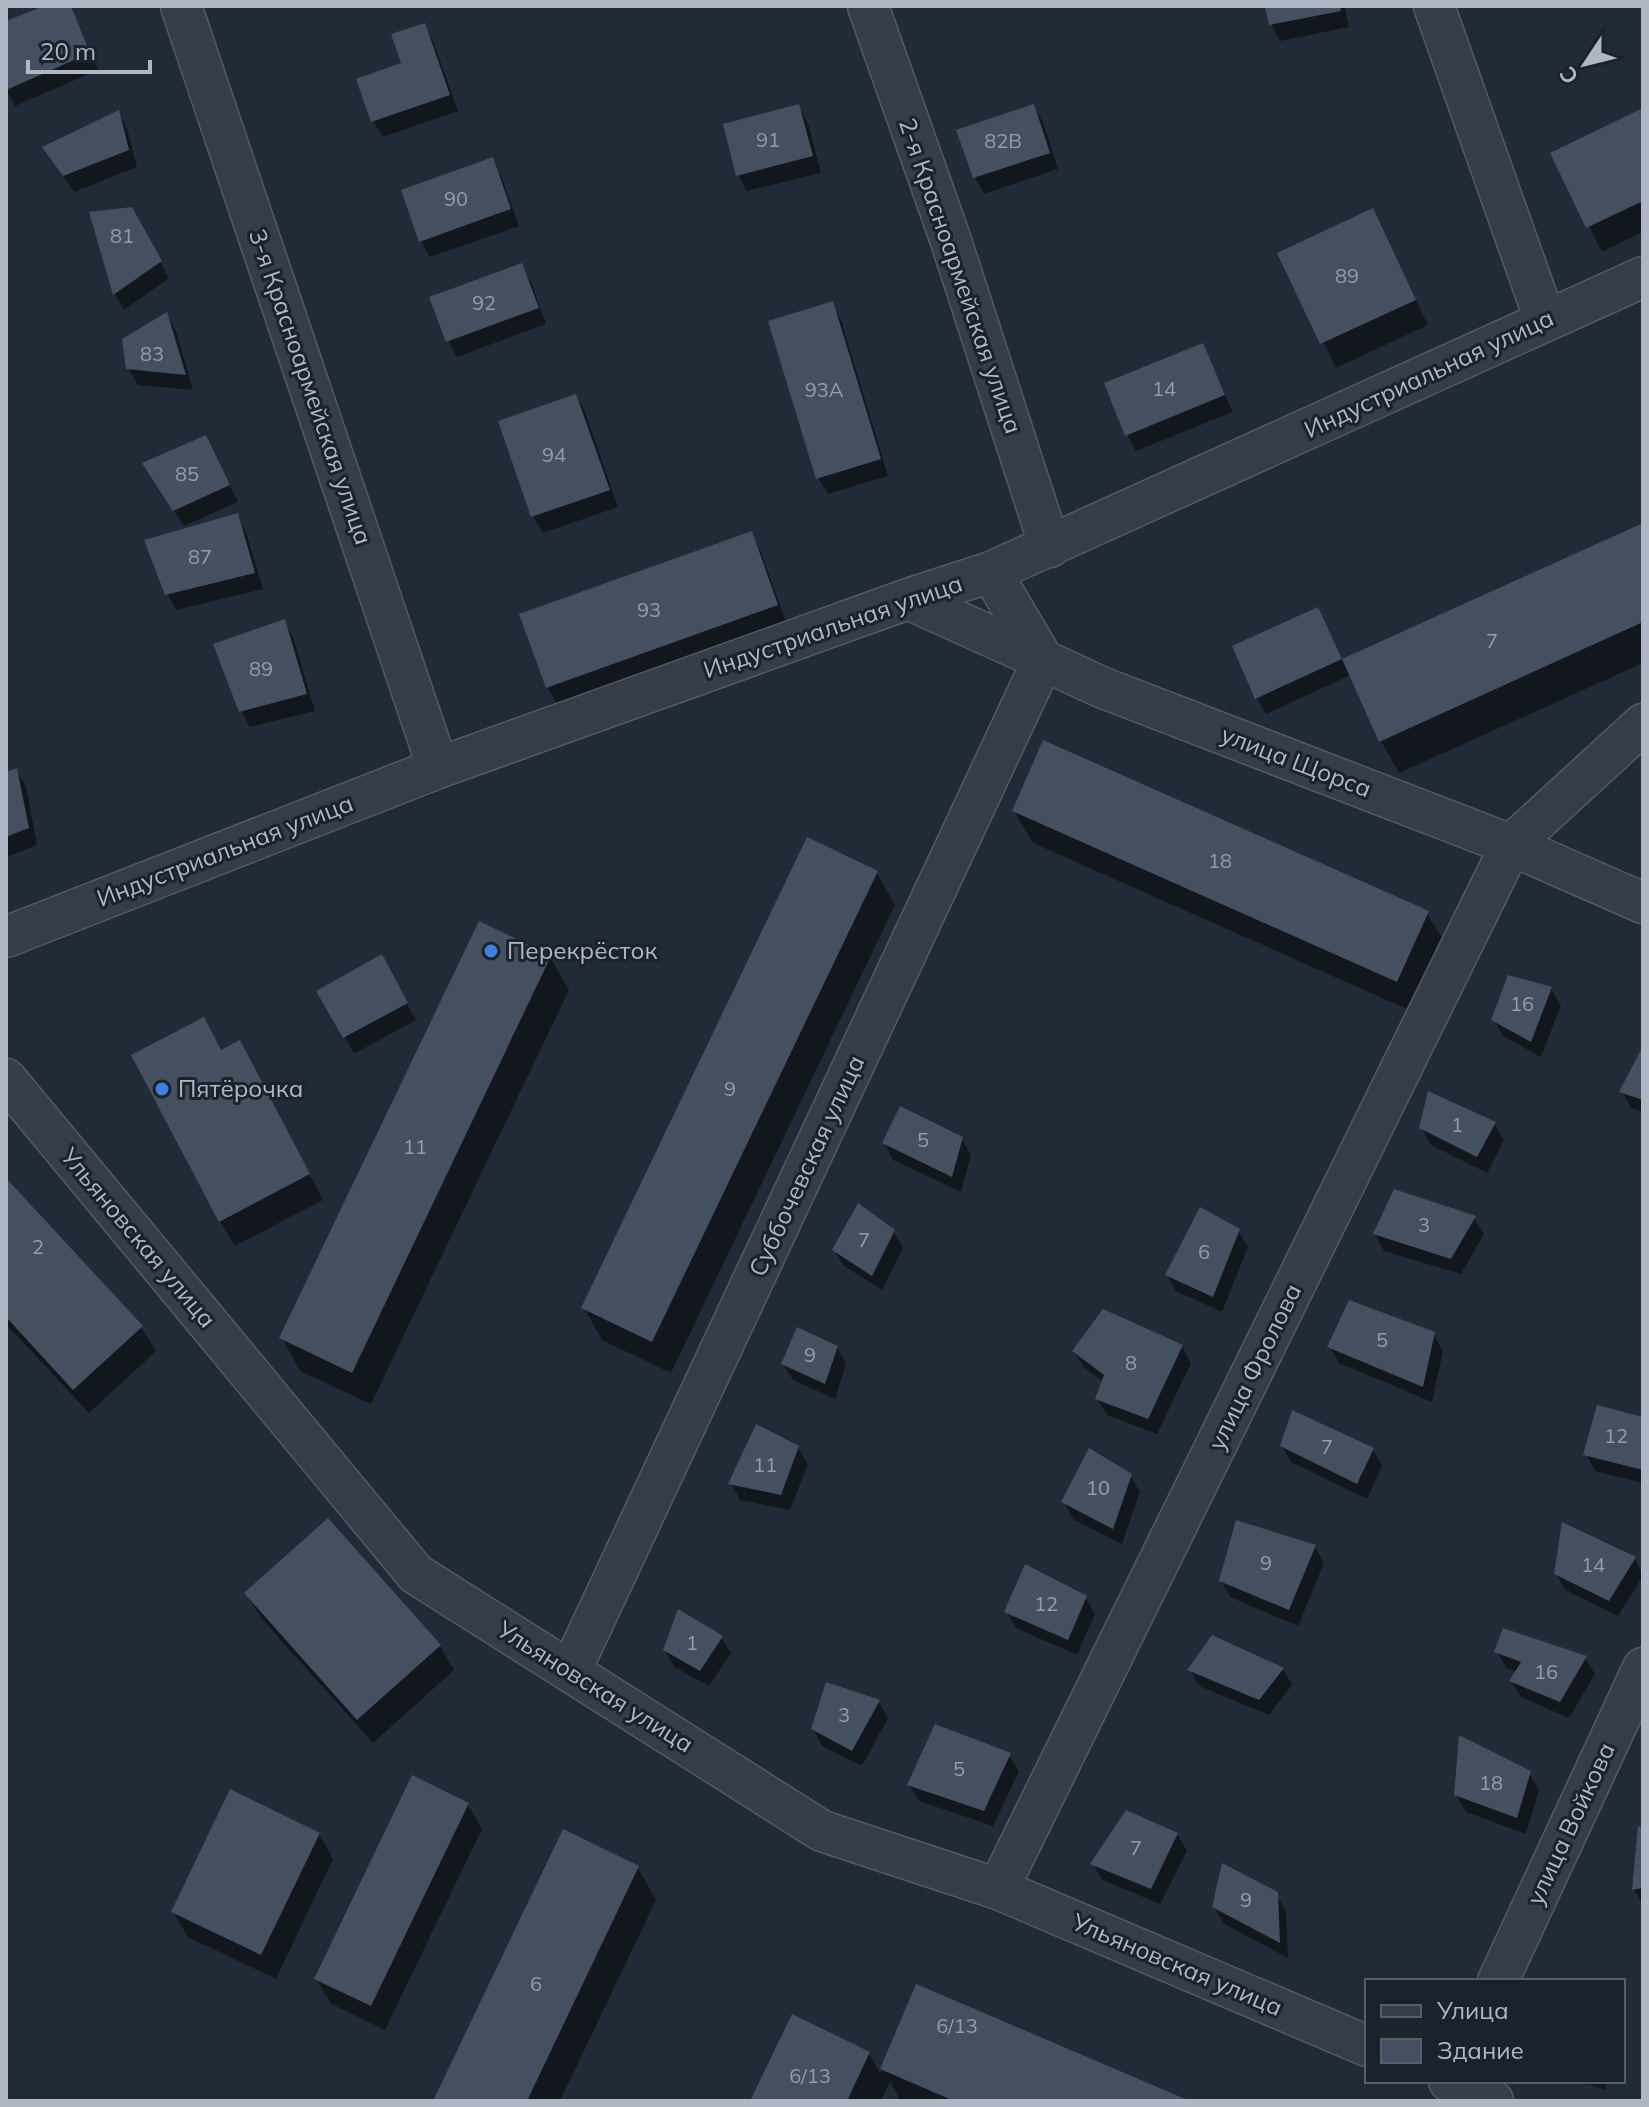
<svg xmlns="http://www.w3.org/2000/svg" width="1649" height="2107" font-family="Mulish,sans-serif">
  <rect width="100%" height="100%" fill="#212b37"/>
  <!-- shadow -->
  <path fill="#0007" d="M 50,6 L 70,6 L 98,70 L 15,106 L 6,90 L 6,23 Z
    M 1267,6 L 1345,6 L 1349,27 L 1280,41 L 1271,24 Z
    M 424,25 L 433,41 L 458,111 L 383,137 L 373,121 Z
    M 798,106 L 808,123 L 821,173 L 747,191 L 738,175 Z
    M 1033,106 L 1043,122 L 1058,169 L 984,194 L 975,177 Z
    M 1643,110 L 1643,232 L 1602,252 L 1552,154 Z
    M 118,112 L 127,128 L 137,167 L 74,192 L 54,163 Z
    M 492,160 L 501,176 L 519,226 L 430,257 L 421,241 Z
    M 131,209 L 169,278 L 124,310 L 115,294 L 91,213 Z
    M 1372,211 L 1428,325 L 1336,368 L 1280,254 Z
    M 521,266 L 531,282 L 546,324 L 457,357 L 448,341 Z
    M 832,303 L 841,320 L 888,476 L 828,494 L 818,478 Z
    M 167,315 L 176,331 L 193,390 L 138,385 L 128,368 Z
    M 1202,345 L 1233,412 L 1136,451 L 1127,435 Z
    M 576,396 L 585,412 L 618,507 L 543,533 L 533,517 L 500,422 Z
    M 214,454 L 238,502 L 184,526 L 154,480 Z
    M 237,515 L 246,532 L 263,589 L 176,610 L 167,594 Z
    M 1643,525 L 1643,663 L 1399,773 L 1381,741 L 1351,675 L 1266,714 L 1257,698 L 1318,610 L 1343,661 Z
    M 751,533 L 760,550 L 786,622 L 557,704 L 548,688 L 522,615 Z
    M 284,621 L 293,637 L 315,711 L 250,727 L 241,711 Z
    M 16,770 L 26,786 L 37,845 L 6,857 L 6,774 Z
    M 1014,811 L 1427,913 L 1446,945 L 1416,1013 L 1033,843 Z
    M 876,872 L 895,905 L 671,1373 L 602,1340 L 584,1308 Z
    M 381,957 L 416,1020 L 354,1054 L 319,991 Z
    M 550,957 L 569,990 L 371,1404 L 300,1371 L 282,1338 Z
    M 1551,989 L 1561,1005 L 1541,1057 L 1503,1036 L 1494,1020 Z
    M 1643,1051 L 1643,1112 L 1631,1108 L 1622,1092 Z
    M 253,1067 L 323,1200 L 235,1246 L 220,1221 Z
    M 1494,1124 L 1504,1140 L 1487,1173 L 1431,1145 L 1421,1128 Z
    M 962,1139 L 971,1155 L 961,1192 L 893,1160 L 884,1143 Z
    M 6,1181 L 141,1327 L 156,1351 L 89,1413 L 6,1324 Z
    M 1474,1218 L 1484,1234 L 1461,1274 L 1384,1251 L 1375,1234 Z
    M 893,1231 L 903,1248 L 882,1290 L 844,1266 L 834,1250 Z
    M 1238,1231 L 1248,1247 L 1222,1312 L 1176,1291 L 1167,1275 Z
    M 1433,1334 L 1443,1351 L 1432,1402 L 1339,1363 L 1330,1347 Z
    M 1182,1346 L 1191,1363 L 1157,1434 L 1107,1415 L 1097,1399 L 1104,1382 L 1084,1368 L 1074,1351 Z
    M 837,1347 L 846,1364 L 835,1399 L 793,1380 L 783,1364 Z
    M 1643,1419 L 1643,1483 L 1595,1471 L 1586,1454 Z
    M 1282,1446 L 1373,1450 L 1382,1466 L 1367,1499 L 1291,1462 Z
    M 798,1448 L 808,1464 L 790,1510 L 740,1500 L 731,1484 Z
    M 1130,1475 L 1140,1492 L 1122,1544 L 1073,1519 L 1064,1502 Z
    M 1315,1547 L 1324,1563 L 1298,1626 L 1230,1597 L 1221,1581 Z
    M 1635,1558 L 1643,1576 L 1618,1616 L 1565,1590 L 1556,1574 Z
    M 246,1593 L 440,1646 L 454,1670 L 373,1743 L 261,1618 Z
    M 1085,1597 L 1095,1614 L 1077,1655 L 1016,1628 L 1007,1612 Z
    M 721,1637 L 731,1653 L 709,1686 L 674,1667 L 665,1650 Z
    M 1497,1651 L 1585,1658 L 1595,1674 L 1569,1718 L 1521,1697 L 1511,1681 L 1517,1672 L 1506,1668 Z
    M 1283,1669 L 1292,1685 L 1269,1715 L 1199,1686 L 1190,1670 Z
    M 879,1702 L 888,1718 L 862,1766 L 822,1746 L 813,1729 Z
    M 1009,1755 L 1019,1771 L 993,1826 L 919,1801 L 909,1785 Z
    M 1529,1773 L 1539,1790 L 1526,1834 L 1466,1812 L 1456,1795 Z
    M 467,1804 L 482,1829 L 385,2030 L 331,2004 L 316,1979 Z
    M 1643,1830 L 1643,1904 L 1634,1889 Z
    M 319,1834 L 333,1859 L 276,1979 L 188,1937 L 173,1912 Z
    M 1177,1834 L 1187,1851 L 1160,1904 L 1102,1880 L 1093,1864 Z
    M 638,1868 L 656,1900 L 560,2101 L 435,2101 Z
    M 1276,1894 L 1286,1911 L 1288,1958 L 1223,1923 L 1214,1907 Z
    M 918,1986 L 1185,2101 L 901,2101 L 890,2082 L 881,2101 L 753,2101 L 869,2054 L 880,2073 Z
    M 1580,2081 L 1608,2081 L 1605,2090 Z"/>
  <!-- building -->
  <path fill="#44505f" d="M 44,6 L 71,6 L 90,53 L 6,90 L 6,21 Z
    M 1265,6 L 1340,6 L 1341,11 L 1269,25 Z
    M 425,23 L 450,95 L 371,122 L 356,79 L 401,63 L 391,34 Z
    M 799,104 L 813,156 L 736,176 L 723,124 Z
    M 1034,104 L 1050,153 L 973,178 L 956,130 Z
    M 1643,108 L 1643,201 L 1586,228 L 1550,153 Z
    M 119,110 L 129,150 L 63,176 L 42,147 Z
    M 493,157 L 511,209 L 419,242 L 401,190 Z
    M 132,207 L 162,261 L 113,295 L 89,212 Z
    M 1373,208 L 1416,300 L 1320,344 L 1277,253 Z
    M 522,263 L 539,308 L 446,342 L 429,297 Z
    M 833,301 L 881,459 L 816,479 L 768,321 Z
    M 167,312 L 186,375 L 126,369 L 122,339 Z
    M 1203,343 L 1225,395 L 1125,436 L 1104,383 Z
    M 576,394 L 610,490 L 531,517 L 498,421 Z
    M 206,435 L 230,485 L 173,511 L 142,463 Z
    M 238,513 L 255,573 L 165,595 L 144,540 Z
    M 1643,523 L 1643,622 L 1379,742 L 1342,659 Z
    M 752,531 L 778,605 L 546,688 L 519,614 Z
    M 1318,607 L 1342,659 L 1255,699 L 1232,646 Z
    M 285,619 L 307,694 L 239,712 L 213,644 Z
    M 1043,740 L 1429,911 L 1397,982 L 1012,811 Z
    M 17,768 L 29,828 L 6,837 L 6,772 Z
    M 807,837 L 878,871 L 652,1342 L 581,1308 Z
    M 479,921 L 551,956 L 352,1373 L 279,1338 Z
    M 382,954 L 408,1003 L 343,1038 L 316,991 Z
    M 1508,975 L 1552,987 L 1531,1042 L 1491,1020 Z
    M 204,1017 L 221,1050 L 240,1040 L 310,1174 L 219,1222 L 131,1055 Z
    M 1643,1046 L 1643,1100 L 1619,1092 Z
    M 1428,1091 L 1496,1122 L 1477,1157 L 1419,1128 Z
    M 900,1106 L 963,1137 L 952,1177 L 882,1143 Z
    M 6,1178 L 143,1326 L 73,1390 L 6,1317 Z
    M 1394,1189 L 1476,1216 L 1451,1259 L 1373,1234 Z
    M 858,1203 L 895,1230 L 872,1276 L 832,1250 Z
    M 1200,1207 L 1240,1229 L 1213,1297 L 1165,1275 Z
    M 1349,1300 L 1435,1332 L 1423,1387 L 1327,1347 Z
    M 1103,1309 L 1183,1345 L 1148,1419 L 1095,1399 L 1104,1375 L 1072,1351 Z
    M 797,1327 L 838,1346 L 825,1384 L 781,1364 Z
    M 1597,1405 L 1643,1417 L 1643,1470 L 1583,1455 Z
    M 1292,1410 L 1374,1448 L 1357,1484 L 1280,1446 Z
    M 756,1424 L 799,1446 L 781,1495 L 728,1484 Z
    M 1089,1448 L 1132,1474 L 1113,1529 L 1061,1502 Z
    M 328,1518 L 441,1645 L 357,1720 L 244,1593 Z
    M 1236,1520 L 1316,1545 L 1289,1610 L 1219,1581 Z
    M 1562,1522 L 1636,1557 L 1609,1601 L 1554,1574 Z
    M 1025,1564 L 1087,1596 L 1068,1640 L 1004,1612 Z
    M 678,1609 L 723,1636 L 700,1671 L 663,1650 Z
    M 1503,1628 L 1587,1656 L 1560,1702 L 1509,1681 L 1521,1662 L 1494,1652 Z
    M 1212,1635 L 1284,1668 L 1259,1700 L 1187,1670 Z
    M 826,1682 L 880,1700 L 852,1751 L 811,1729 Z
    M 935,1724 L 1011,1753 L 984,1811 L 907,1785 Z
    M 1459,1735 L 1531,1771 L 1517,1818 L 1454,1795 Z
    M 412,1775 L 469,1803 L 371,2006 L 314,1979 Z
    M 230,1789 L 320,1833 L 261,1955 L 171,1912 Z
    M 1126,1810 L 1178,1833 L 1151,1889 L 1090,1864 Z
    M 1638,1826 L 1643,1828 L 1643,1888 L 1632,1890 Z
    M 563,1829 L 639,1866 L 527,2101 L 433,2101 Z
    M 1222,1863 L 1278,1892 L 1280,1943 L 1212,1907 Z
    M 916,1984 L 1190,2101 L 954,2101 L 880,2069 Z
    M 792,2014 L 870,2052 L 847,2101 L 750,2101 Z"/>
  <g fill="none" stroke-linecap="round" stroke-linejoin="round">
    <!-- minor casing -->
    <g stroke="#525a65" stroke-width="43">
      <path id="minor" d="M 181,6 L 438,768
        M 868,6 L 951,241 L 1050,547
        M 1434,6 L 1545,320
        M 991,572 L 1043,660 L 1101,687 L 1511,845 L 1643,903
        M 6,937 L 438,768 L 908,599 L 991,572 L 1643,277
        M 6,1079 L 416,1574 L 822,1831 L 998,1889 L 1367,2046
        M 570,1672 L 1043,660 L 908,599
        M 998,1889 L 1511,845 L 1643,724
        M 1498,1981 L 1643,1668
        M 1449,2081 L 1493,2101"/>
    </g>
    <!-- minor -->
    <use href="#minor" stroke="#343d48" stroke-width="40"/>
  </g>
  <!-- markers -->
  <g fill="#3f7fe0" stroke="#1a222c" stroke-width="3">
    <circle cx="491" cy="951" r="8"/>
    <circle cx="162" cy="1089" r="8"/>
  </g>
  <g text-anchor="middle" stroke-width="6" stroke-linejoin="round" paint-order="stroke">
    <!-- number labels -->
    <g font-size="20" fill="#949dab">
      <text x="768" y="147">91</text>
      <text x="1003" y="148">82В</text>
      <text x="456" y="206">90</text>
      <text x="122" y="243">81</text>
      <text x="1347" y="283">89</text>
      <text x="484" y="310">92</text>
      <text x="152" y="361">83</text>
      <text x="1164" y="396">14</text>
      <text x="824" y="397">93А</text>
      <text x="554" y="462">94</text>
      <text x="187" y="481">85</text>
      <text x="200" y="564">87</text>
      <text x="649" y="617">93</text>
      <text x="1492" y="648">7</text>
      <text x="261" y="676">89</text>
      <text x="1220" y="868">18</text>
      <text x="1522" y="1011">16</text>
      <text x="730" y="1096">9</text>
      <text x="1457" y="1132">1</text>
      <text x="923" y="1147">5</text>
      <text x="415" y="1154">11</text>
      <text x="1424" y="1232">3</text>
      <text x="864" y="1247">7</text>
      <text x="38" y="1254">2</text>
      <text x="1204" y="1259">6</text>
      <text x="1382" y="1347">5</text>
      <text x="810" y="1362">9</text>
      <text x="1131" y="1370">8</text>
      <text x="1616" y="1443">12</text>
      <text x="1327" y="1454">7</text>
      <text x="765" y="1472">11</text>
      <text x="1098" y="1495">10</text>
      <text x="1266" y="1570">9</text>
      <text x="1593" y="1572">14</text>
      <text x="1046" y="1611">12</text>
      <text x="692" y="1650">1</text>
      <text x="1546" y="1679">16</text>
      <text x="844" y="1722">3</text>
      <text x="959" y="1776">5</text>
      <text x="1491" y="1790">18</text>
      <text x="1136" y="1855">7</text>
      <text x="1246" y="1907">9</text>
      <text x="536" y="1991">6</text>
      <text x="957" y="2033">6/13</text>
      <text x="810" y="2083">6/13</text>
    </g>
    <!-- street labels -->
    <g font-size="24" fill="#afb7c4" stroke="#1a222c">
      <text transform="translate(960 276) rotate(71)" y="8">2-я Красноармейская улица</text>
      <text transform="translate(1429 374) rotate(-25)" y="8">Индустриальная улица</text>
      <text transform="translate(310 387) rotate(71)" y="8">3-я Красноармейская улица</text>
      <text transform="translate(833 627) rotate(-19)" y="8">Индустриальная улица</text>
      <text transform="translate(1296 762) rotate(21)" y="8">улица Щорса</text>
      <text transform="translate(225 851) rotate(-21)" y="8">Индустриальная улица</text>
      <text transform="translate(807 1166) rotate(-65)" y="8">Суббочевская улица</text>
      <text transform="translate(138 1238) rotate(50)" y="8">Ульяновская улица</text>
      <text transform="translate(1255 1367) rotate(-64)" y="8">улица Фролова</text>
      <text transform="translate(595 1687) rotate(32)" y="8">Ульяновская улица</text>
      <text transform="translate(1571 1824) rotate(-65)" y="8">улица Войкова</text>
      <text transform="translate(1177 1965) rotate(23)" y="8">Ульяновская улица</text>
    </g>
    <!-- poi labels -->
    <g font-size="24" fill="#afb7c4" stroke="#1a222c" text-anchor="start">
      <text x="507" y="959">Перекрёсток</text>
      <text x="178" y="1097">Пятёрочка</text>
    </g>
  </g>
  <!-- border -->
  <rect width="1649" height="2107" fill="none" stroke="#afb7c4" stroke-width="16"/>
  <!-- legend -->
  <rect x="1365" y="1979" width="260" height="104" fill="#1a222c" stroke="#565e69" stroke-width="2"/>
  <rect x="1381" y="2005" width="40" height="12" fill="#343d48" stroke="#565e69" stroke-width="2"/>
  <text x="1437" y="2019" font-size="24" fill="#afb7c4">Улица</text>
  <rect x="1381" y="2039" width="40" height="24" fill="#44505f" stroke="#565e69" stroke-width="2"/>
  <text x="1437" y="2059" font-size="24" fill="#afb7c4">Здание</text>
  <!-- north arrow -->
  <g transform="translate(1585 64) rotate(235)" stroke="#1a222c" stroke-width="6" paint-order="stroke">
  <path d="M0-6L14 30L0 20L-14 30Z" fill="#afb7c4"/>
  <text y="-12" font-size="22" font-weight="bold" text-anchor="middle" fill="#afb7c4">С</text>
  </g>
  <!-- scale -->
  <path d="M28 60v12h122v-12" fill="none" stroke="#afb7c4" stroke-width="4"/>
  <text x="40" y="60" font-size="24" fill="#afb7c4" stroke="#1a222c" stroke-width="6" paint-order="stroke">20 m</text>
</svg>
